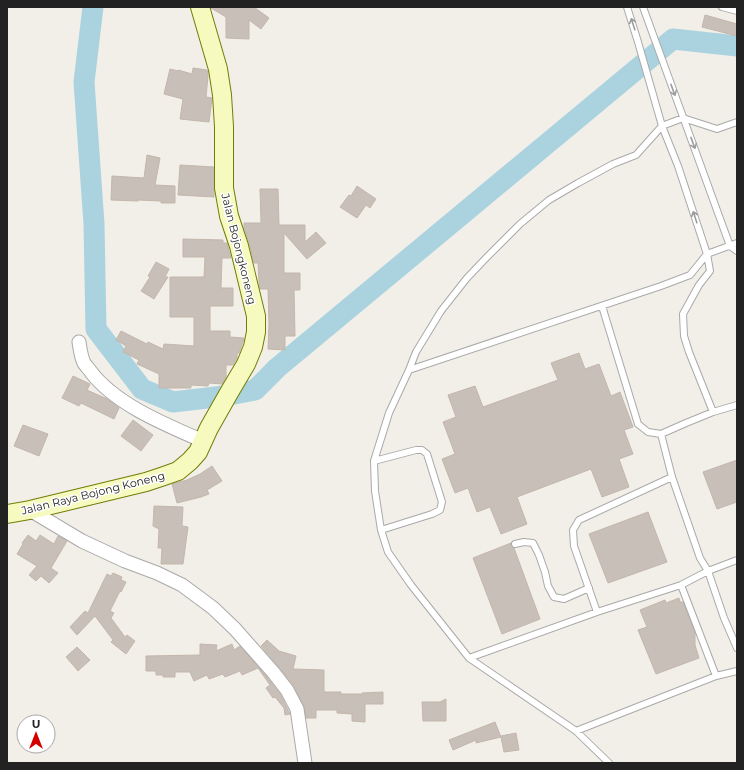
<svg xmlns="http://www.w3.org/2000/svg" width="744" height="770" font-family="Montserrat,sans-serif">
  <rect width="100%" height="100%" fill="#f2efe9"/>
  <g fill="none" stroke-linecap="round" stroke-linejoin="round">
    <!-- river -->
    <path stroke="#aad3df" stroke-width="21" d="M 93,7 L 84,82 L 94,224 L 96,329 L 142,389 L 173,402 L 224,396 L 255,390 L 277,368 L 673,39 L 737,46"/>
  </g>
  <!-- building -->
  <path fill="#c7bfb8" stroke="#c4b6ab" d="M 211,7 L 254,7 L 269,18 L 261,29 L 249,20 L 249,39 L 226,38 L 226,17 L 211,8 Z
    M 705,15 L 737,24 L 737,36 L 702,27 Z
    M 193,68 L 207,70 L 208,71 L 208,76 L 206,97 L 212,98 L 209,122 L 180,119 L 183,99 L 164,94 L 170,69 L 178,71 L 178,70 L 192,74 Z
    M 147,155 L 160,158 L 155,185 L 175,186 L 175,203 L 161,203 L 161,201 L 138,200 L 138,201 L 111,200 L 112,176 L 144,178 Z
    M 180,165 L 214,167 L 214,197 L 178,195 Z
    M 357,186 L 376,199 L 370,208 L 366,205 L 357,218 L 340,207 L 349,195 L 351,196 Z
    M 260,189 L 278,189 L 279,225 L 305,225 L 305,242 L 316,232 L 326,243 L 307,259 L 284,233 L 284,273 L 300,273 L 300,290 L 294,290 L 295,336 L 285,336 L 285,350 L 268,349 L 269,324 L 268,289 L 260,289 L 259,282 L 258,263 L 254,263 L 249,243 L 244,227 L 244,223 L 261,223 Z
    M 183,239 L 223,240 L 223,243 L 227,243 L 231,258 L 222,258 L 221,288 L 233,288 L 233,306 L 210,306 L 210,331 L 230,331 L 230,337 L 244,338 L 244,339 L 239,353 L 237,353 L 237,358 L 233,365 L 226,365 L 226,377 L 222,384 L 209,383 L 208,386 L 191,385 L 191,388 L 159,388 L 159,374 L 137,364 L 139,360 L 123,352 L 126,346 L 116,340 L 121,331 L 147,344 L 148,342 L 163,349 L 164,344 L 194,346 L 194,317 L 170,317 L 170,277 L 204,277 L 205,257 L 183,257 Z
    M 156,262 L 169,269 L 165,277 L 168,277 L 154,299 L 141,291 L 150,277 L 148,276 Z
    M 579,353 L 585,369 L 599,364 L 611,396 L 620,392 L 633,427 L 624,430 L 633,454 L 619,459 L 629,487 L 602,497 L 591,469 L 517,497 L 527,524 L 501,534 L 490,507 L 477,512 L 468,488 L 455,493 L 442,459 L 455,454 L 443,422 L 456,417 L 448,395 L 475,386 L 483,407 L 558,380 L 551,363 Z
    M 73,376 L 90,384 L 87,390 L 107,399 L 119,408 L 114,419 L 81,403 L 79,406 L 62,398 Z
    M 133,420 L 153,435 L 141,451 L 121,436 Z
    M 23,425 L 48,434 L 39,456 L 14,446 Z
    M 737,460 L 737,502 L 717,509 L 703,472 Z
    M 212,466 L 222,481 L 207,490 L 209,494 L 201,497 L 177,503 L 172,484 L 187,480 L 200,474 Z
    M 154,506 L 183,507 L 182,526 L 188,527 L 183,564 L 161,564 L 162,548 L 158,548 L 159,529 L 153,526 Z
    M 648,512 L 667,562 L 608,583 L 589,534 Z
    M 28,535 L 36,541 L 40,535 L 54,544 L 58,536 L 67,541 L 51,568 L 58,573 L 49,583 L 41,576 L 36,581 L 29,575 L 37,566 L 17,554 L 23,544 L 22,543 Z
    M 511,543 L 511,547 L 514,548 L 540,619 L 502,634 L 473,558 Z
    M 113,573 L 122,577 L 121,580 L 126,582 L 121,592 L 120,591 L 110,611 L 114,613 L 111,618 L 125,637 L 127,635 L 135,641 L 126,654 L 111,642 L 113,640 L 95,616 L 77,635 L 70,627 L 85,611 L 88,613 L 107,574 L 111,576 Z
    M 679,598 L 680,602 L 683,602 L 695,633 L 695,645 L 699,658 L 656,674 L 638,630 L 647,627 L 640,610 L 665,600 L 666,603 Z
    M 267,640 L 279,651 L 296,656 L 293,669 L 324,670 L 324,692 L 341,692 L 341,694 L 362,694 L 362,693 L 383,692 L 383,704 L 365,704 L 365,722 L 352,721 L 352,714 L 337,713 L 337,710 L 316,710 L 316,718 L 306,718 L 304,706 L 294,686 L 279,667 L 261,646 Z
    M 200,644 L 217,645 L 216,651 L 232,644 L 234,650 L 240,646 L 267,677 L 280,694 L 290,714 L 285,715 L 284,708 L 275,697 L 273,698 L 266,688 L 270,685 L 258,668 L 242,675 L 240,671 L 225,677 L 223,674 L 209,679 L 207,675 L 194,681 L 190,672 L 175,672 L 175,677 L 163,677 L 163,675 L 156,675 L 156,671 L 146,671 L 146,656 L 200,655 Z
    M 77,647 L 90,660 L 78,671 L 66,657 Z
    M 446,699 L 446,721 L 423,721 L 422,702 L 440,702 Z
    M 495,722 L 501,737 L 501,736 L 516,733 L 519,750 L 504,752 L 501,737 L 476,743 L 476,740 L 453,750 L 449,740 Z"/>
  <g fill="none" stroke-linecap="round" stroke-linejoin="round">
    <!-- lane casing -->
    <g stroke="#a9a9a9" stroke-width="8">
      <path id="lane" d="M 627,7 L 638,42 L 662,126 L 678,166 L 707,254 L 710,271 L 699,285 L 683,314 L 684,336 L 689,352 L 713,412 L 686,423 L 661,434 L 672,477 L 700,558 L 708,571 L 724,618 L 737,648
        M 643,7 L 730,246 L 737,251
        M 722,7 L 737,11
        M 602,306 L 638,424 L 648,432 L 661,434
        M 409,370 L 661,286 L 690,275 L 707,254 L 737,243
        M 713,412 L 737,405
        M 374,461 L 416,450 L 422,450 L 427,454 L 442,502 L 440,510 L 432,514 L 381,530
        M 515,544 L 524,542 L 533,543 L 539,555 L 545,572 L 548,586 L 554,597 L 564,599 L 589,588
        M 681,585 L 716,676
        M 597,612 L 574,546 L 573,530 L 579,520 L 672,477
        M 469,658 L 597,612 L 681,585 L 708,571 L 737,560
        M 576,731 L 716,676 L 737,671
        M 609,763 L 576,731 L 469,658 L 411,585 L 388,552 L 381,530 L 375,491 L 374,461 L 389,413 L 409,370 L 416,352 L 441,311 L 467,278 L 487,257 L 520,224 L 549,200 L 578,183 L 613,164 L 636,155 L 662,126 L 683,118 L 717,129 L 737,122"/>
    </g>
    <!-- street casing -->
    <g stroke="#a9a9a9" stroke-width="15">
      <path id="street" d="M 79,342 C 80,348 81,357 84,363 C 86,366 89,369 91,372 C 116,405 167,425 203,441
        M 30,510 L 82,541 L 125,561 L 157,573 L 182,585 L 213,608 L 235,629 L 273,672 L 287,690 L 297,709 L 305,763"/>
    </g>
    <!-- secondary casing -->
    <g stroke="#707d05" stroke-width="20">
      <path id="secondary" d="M 7,514 L 30,510 L 146,482 L 164,476 L 178,471 L 190,461 L 198,452 L 209,428 L 230,391 L 246,364 L 253,347 L 256,332 L 256,316 L 239,246 L 229,216 L 224,188 L 224,127 L 222,95 L 218,69 L 200,7"/>
    </g>
    <!-- lane -->
    <use href="#lane" stroke="#fff" stroke-width="6"/>
    <!-- street -->
    <use href="#street" stroke="#fff" stroke-width="13"/>
    <!-- secondary -->
    <use href="#secondary" stroke="#f7fabf" stroke-width="18"/>
  </g>
  <!-- one-way arrows -->
  <defs><path id="oneway-shaft" d="M-6 0H5M1.5-3L5.5 0L1.5 3" fill="none" stroke-width="1.6" stroke-linecap="round" stroke-linejoin="round"/></defs>
  <g stroke="#9c9c9c">
    <use href="#oneway-shaft" transform="translate(633 24) rotate(-108)"/>
    <use href="#oneway-shaft" transform="translate(673 90) rotate(70)"/>
    <use href="#oneway-shaft" transform="translate(693 143) rotate(70)"/>
    <use href="#oneway-shaft" transform="translate(695 217) rotate(-108)"/>
  </g>
  <g text-anchor="middle" stroke-width="3" stroke-linejoin="round" paint-order="stroke">
    <!-- street labels -->
    <g font-size="11" fill="#222" stroke="#fff">
      <text transform="translate(239 249) rotate(76)" y="4">Jalan Bojongkoneng</text>
      <text transform="translate(93 493) rotate(-14)" y="4">Jalan Raya Bojong Koneng</text>
    </g>
  </g>
  <!-- border -->
  <rect width="744" height="770" fill="none" stroke="#222222" stroke-width="16"/>
  <!-- north arrow -->
  <g transform="translate(36 734)"><circle r="19" fill="#ffffff" stroke="#a7a7a7"/>
  <path d="M0-3L7 15L0 10L-7 15Z" fill="#d40000"/>
  <text y="-6" font-size="11" font-weight="bold" text-anchor="middle" fill="#222222">U</text>
  </g>
</svg>
